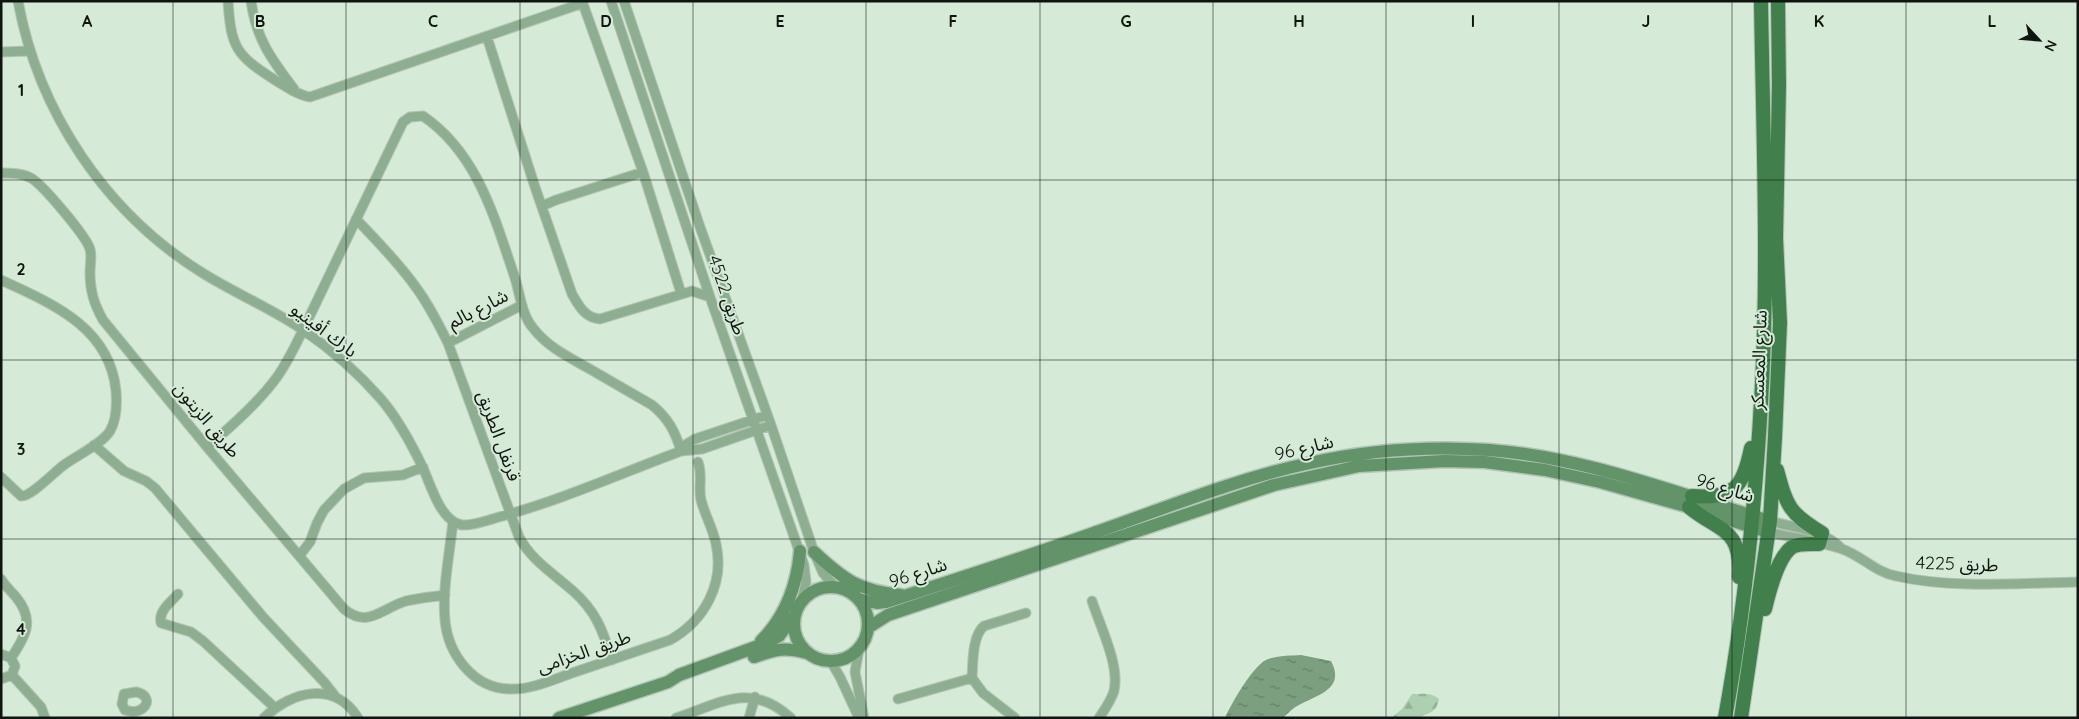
<svg xmlns="http://www.w3.org/2000/svg" width="2079" height="719" font-family="Quicksand,'Noto Sans Arabic',sans-serif">
  <defs>
    <pattern id="forest-firs" width="22" height="20" patternUnits="userSpaceOnUse" patternTransform="scale(1.25)"><rect width="22" height="20" fill="#acd0b0"/><path d="M5 1l3.5 6h-7zM16 11l3.5 6h-7z" fill="#93b296"/></pattern>
    <pattern id="water-ripples" width="26" height="14" patternUnits="userSpaceOnUse" patternTransform="scale(1.25)"><rect width="26" height="14" fill="#7b9f7f"/><path d="M2 4q2-2 4 0t4 0M15 11q2-2 4 0t4 0" fill="none" stroke="#638167"/></pattern>
  </defs>
  <rect width="100%" height="100%" fill="#d6ead8"/>
  <!-- forest -->
  <path fill="url(#forest-firs)" d="M 1412,694 C 1423,694 1431,692 1439,699 C 1437,711 1431,713 1421,716 L 1420,718 L 1391,718 L 1402,709 Z"/>
  <!-- water -->
  <path fill="url(#water-ripples)" d="M 1301,655 L 1331,661 C 1346,689 1317,695 1299,705 C 1293,708 1288,713 1283,718 L 1225,718 C 1231,704 1253,666 1266,660 C 1277,655 1290,656 1301,655 Z"/>
  <g fill="none" stroke-linecap="round" stroke-linejoin="round">
    <!-- street casing -->
    <g stroke="#b2c4b4" stroke-width="11">
      <path id="street" d="M 18,1 C 38,111 105,212 201,272 C 234,293 271,308 303,330 C 331,349 359,374 381,399 C 398,419 412,445 423,468 C 431,485 440,521 462,525 C 473,526 488,520 499,517 C 559,501 622,473 681,451 L 702,449 L 771,425
        M 228,1 C 231,48 236,55 275,80 C 286,87 298,95 310,97 L 583,3
        M 251,1 C 256,39 272,60 294,89
        M 582,1 L 643,172 L 681,293
        M 611,1 L 710,297 L 804,565 L 806,582 L 802,599
        M 624,1 L 700,227 L 771,425 L 814,552 L 823,573 L 836,588
        M 487,37 L 535,187 L 572,294 C 579,306 585,318 600,319 L 692,291 L 710,297
        M 1,52 L 29,51
        M 1,173 C 11,173 22,173 31,178 C 43,185 86,236 90,249 C 92,257 90,265 90,272 C 90,291 94,304 103,320 L 207,447 L 344,609 C 368,629 382,608 406,601 C 419,598 432,597 445,595
        M 542,206 L 556,200 L 643,172
        M 356,219 C 377,241 398,262 415,286 C 428,303 438,323 448,343 L 519,537 C 532,561 553,573 573,591 C 596,611 603,631 612,660
        M 1,280 C 51,303 110,327 116,391 C 117,404 117,419 110,431 C 102,444 76,456 64,465 C 54,472 31,497 21,496 L 1,477
        M 448,343 L 522,305
        M 94,445 L 124,471 L 146,481 L 155,488 L 263,617 L 324,682 L 335,696
        M 207,447 C 231,427 255,406 274,381 C 286,366 294,348 303,330 L 403,122 L 410,117 L 423,116 C 477,153 494,216 514,275 C 520,292 521,314 533,328 C 549,349 573,359 595,372 C 614,383 633,394 652,405 C 668,418 675,431 681,451
        M 681,451 L 685,445 L 695,439 L 767,415
        M 453,521 C 450,552 442,589 445,620 C 448,654 473,688 509,689 C 531,690 552,680 572,673 C 605,662 637,651 670,640 C 704,621 725,584 716,544 C 713,529 705,515 701,500 C 698,487 703,475 698,462
        M 1770,521 C 1795,528 1823,529 1842,549
        M 1768,532 C 1793,538 1819,541 1842,549 C 1862,556 1875,572 1896,576 C 1952,589 2020,583 2078,582
        M 300,555 L 310,542 L 317,523 L 324,510 L 344,489 L 364,478 L 403,475 L 423,467
        M 1,579 C 5,586 11,591 16,597 C 35,620 26,636 11,658
        M 178,594 C 171,602 158,611 161,623 L 191,632 L 203,641 L 274,707
        M 1092,601 C 1100,626 1120,665 1114,691 C 1111,701 1105,709 1099,718
        M 859,649 L 855,672 L 864,718
        M 1,654 L 11,658 L 15,666 L 12,675 L 1,679
        M 830,660 L 840,677 L 859,718
        M 12,675 L 41,707 L 45,718
        M 136,692 C 156,696 145,717 125,710 L 122,704 L 124,694 Z
        M 898,699 L 972,678
        M 264,718 C 291,691 335,680 358,718
        M 676,718 C 722,703 750,681 791,718
        M 749,718 L 755,697
        M 1015,718 L 983,693 L 972,678 C 973,663 972,636 984,626 L 1026,613"/>
    </g>
    <!-- secondary casing -->
    <g stroke="#b2c4b4" stroke-width="15">
      <path id="secondary" d="M 814,552 C 844,580 859,591 901,595
        M794 624a37 37 0 1 1 74 0a37 37 0 1 1-74 0Z
        M 858,599 L 877,603 L 886,602 C 954,580 1023,558 1091,534 C 1163,509 1235,479 1310,463 C 1368,450 1430,446 1489,450 C 1586,457 1677,494 1770,521
        M 869,627 L 888,615 L 1274,485 L 1359,466 L 1444,461 L 1485,462 L 1545,470 L 1600,482 L 1689,507 L 1768,532
        M 761,641 C 786,616 797,586 800,551
        M 754,657 C 776,649 785,647 807,653
        M 559,718 L 668,682 L 679,675 L 764,644 L 779,636 L 794,616"/>
    </g>
    <!-- primary casing -->
    <g stroke="#b2c4b4" stroke-width="16">
      <path id="primary" d="M 1692,496 C 1734,499 1743,488 1751,448
        M 1689,507 C 1719,532 1742,527 1739,577
        M 1765,609 C 1769,592 1777,558 1792,547 C 1799,543 1811,544 1819,544 L 1822,533 C 1789,513 1787,507 1777,470
        M 1725,718 C 1744,614 1755,508 1761,402 C 1769,269 1763,135 1761,1
        M 1741,718 L 1770,521 L 1775,437 L 1780,323 L 1776,238 L 1779,85 L 1778,1"/>
    </g>
    <!-- street -->
    <use href="#street" stroke="#8eae91" stroke-width="9"/>
    <!-- secondary -->
    <use href="#secondary" stroke="#629369" stroke-width="12"/>
    <!-- primary -->
    <use href="#primary" stroke="#41804c" stroke-width="14"/>
  </g>
  <!-- grid -->
  <path fill="none" stroke="#0f1610" stroke-width="1" stroke-opacity="0.55" d="M 173,1 L 173,718M 346,1 L 346,718M 520,1 L 520,718M 693,1 L 693,718M 866,1 L 866,718M 1040,1 L 1040,718M 1213,1 L 1213,718M 1386,1 L 1386,718M 1559,1 L 1559,718M 1732,1 L 1732,718M 1906,1 L 1906,718M 1,180 L 2078,180M 1,360 L 2078,360M 1,539 L 2078,539"/>
  <g text-anchor="middle" stroke-width="4" stroke-linejoin="round" paint-order="stroke">
    <!-- street labels -->
    <g font-size="18" fill="#0f1610" stroke="#d6ead8">
      <text transform="translate(727 295) rotate(71)" y="6">طريق 4522</text>
      <text transform="translate(478 309) rotate(-27)" y="6">شارع بالم</text>
      <text transform="translate(324 330) rotate(37)" y="6">بارك أفينيو</text>
      <text transform="translate(1759 360) rotate(-88)" y="6">شارع المعسكر</text>
      <text transform="translate(207 420) rotate(50)" y="6">طريق الزيتون</text>
      <text transform="translate(499 436) rotate(70)" y="6">قرنفل الطريق</text>
      <text transform="translate(1304 448) rotate(-13)" y="6">شارع 96</text>
      <text transform="translate(1725 488) rotate(17)" y="6">شارع 96</text>
      <text transform="translate(1957 564) rotate(2)" y="6">طريق 4225</text>
      <text transform="translate(918 573) rotate(-18)" y="6">شارع 96</text>
      <text transform="translate(584 652) rotate(-19)" y="6">طريق الخزامى</text>
    </g>
  </g>
  <g font-size="16" text-anchor="middle" font-weight="bold" fill="#0f1610" stroke="#d6ead8" stroke-width="4" stroke-linejoin="round" paint-order="stroke">
    <text x="87" y="27">A</text>
    <text x="260" y="27">B</text>
    <text x="433" y="27">C</text>
    <text x="606" y="27">D</text>
    <text x="780" y="27">E</text>
    <text x="953" y="27">F</text>
    <text x="1126" y="27">G</text>
    <text x="1299" y="27">H</text>
    <text x="1473" y="27">I</text>
    <text x="1646" y="27">J</text>
    <text x="1819" y="27">K</text>
    <text x="1992" y="27">L</text>
    <text x="21" y="96">1</text>
    <text x="21" y="275">2</text>
    <text x="21" y="455">3</text>
    <text x="21" y="635">4</text>
  </g>
  <!-- border -->
  <rect width="2079" height="719" fill="none" stroke="#0f1610" stroke-width="5"/>
  <!-- north arrow -->
  <g transform="translate(2039 40) rotate(116)" stroke="#d6ead8" stroke-width="4" paint-order="stroke">
  <path d="M0-4L9 19L0 12L-9 19Z" fill="#0f1610"/>
  <text y="-8" font-size="14" font-weight="bold" text-anchor="middle" fill="#0f1610">N</text>
  </g>
</svg>
